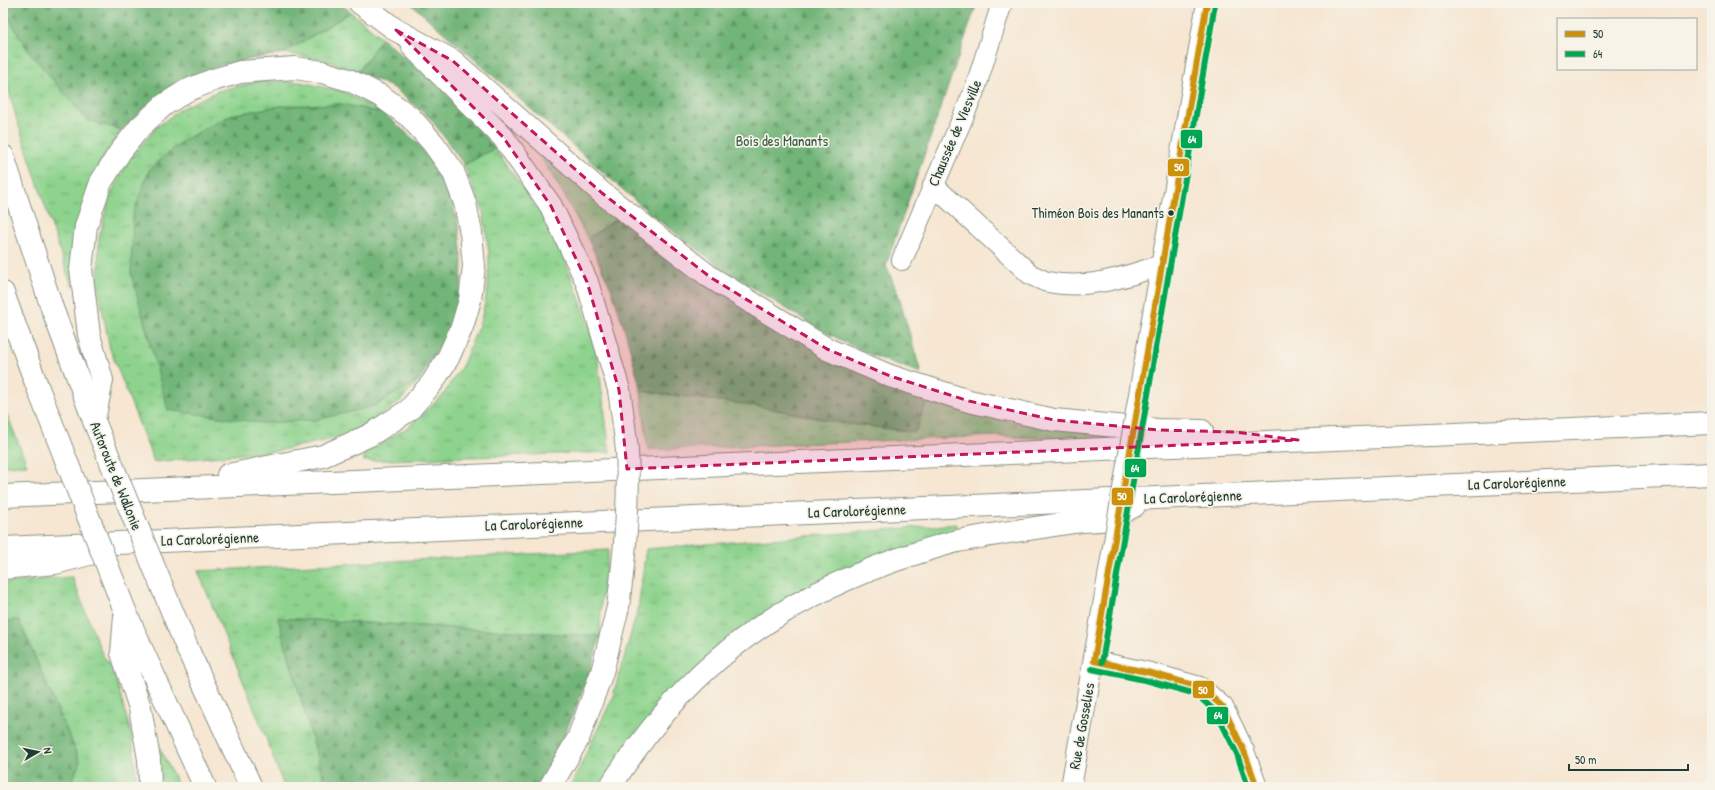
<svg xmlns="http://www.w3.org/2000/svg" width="1715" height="790" font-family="'Patrick Hand',sans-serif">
  <defs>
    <pattern id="grass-tufts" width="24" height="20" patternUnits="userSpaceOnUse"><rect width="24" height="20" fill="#8dd38d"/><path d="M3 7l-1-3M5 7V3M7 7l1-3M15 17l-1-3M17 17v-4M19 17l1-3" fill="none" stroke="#73ac74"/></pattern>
    <pattern id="forest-firs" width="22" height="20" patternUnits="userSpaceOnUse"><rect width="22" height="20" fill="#72b578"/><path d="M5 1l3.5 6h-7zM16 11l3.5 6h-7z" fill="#5d9463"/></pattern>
  </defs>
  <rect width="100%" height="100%" fill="#f7f3e8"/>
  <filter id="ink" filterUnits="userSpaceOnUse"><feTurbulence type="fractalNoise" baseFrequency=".025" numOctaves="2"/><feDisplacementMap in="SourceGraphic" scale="8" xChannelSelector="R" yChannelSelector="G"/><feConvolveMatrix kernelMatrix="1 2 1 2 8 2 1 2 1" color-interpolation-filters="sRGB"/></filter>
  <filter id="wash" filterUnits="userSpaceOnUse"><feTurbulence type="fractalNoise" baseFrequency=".012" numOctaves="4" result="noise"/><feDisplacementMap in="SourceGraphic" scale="16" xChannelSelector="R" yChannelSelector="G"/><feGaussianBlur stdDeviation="0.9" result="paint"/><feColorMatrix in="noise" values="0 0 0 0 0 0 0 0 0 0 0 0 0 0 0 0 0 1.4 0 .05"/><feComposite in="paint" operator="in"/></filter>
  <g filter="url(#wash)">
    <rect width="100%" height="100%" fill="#f6e6d2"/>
    <!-- grass -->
    <path fill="url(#grass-tufts)" stroke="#568860" d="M 3,8 L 27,49 L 87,120 L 122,130 L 107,151 L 90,183 L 72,288 L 16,117 L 3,69 Z
      M 351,12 L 382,38 L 358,72 L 327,61 L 284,53 Z
      M 259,81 L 300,82 L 342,91 L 383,113 L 341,104 L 280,106 L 231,115 L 374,406 L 420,379 L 401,400 L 373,422 L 333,439 L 277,451 L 154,462 L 110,349 L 98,287 L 99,238 L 110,196 L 128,161 L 157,127 L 182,108 L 218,91 Z
      M 531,142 L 619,217 L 588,239 L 563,193 Z
      M 495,148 L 539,211 L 565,260 L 595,340 L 610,452 L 364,461 L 364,454 L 408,427 L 443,395 L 463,364 L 481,320 L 488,289 L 489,253 L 483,211 L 464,165 Z
      M 641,391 L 758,406 L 842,423 L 915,432 L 927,401 L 998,419 L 1043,427 L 1118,435 L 1117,438 L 1056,439 L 997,436 L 648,450 Z
      M 3,404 L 27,465 L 3,466 Z
      M 957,524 L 958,532 L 795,596 L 600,787 L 570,787 L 612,699 L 638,609 L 646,549 Z
      M 609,550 L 601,603 L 600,636 L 278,618 L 326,787 L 284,787 L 265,735 L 198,571 Z
      M 72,577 L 102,654 L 114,672 L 132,737 L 137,787 L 70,787 L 80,761 L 19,620 L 3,621 L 3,583 Z
      M 154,736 L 179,787 L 158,787 Z"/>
    <!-- forest -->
    <path fill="url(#forest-firs)" stroke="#487956" d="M 3,3 L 338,3 L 351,12 L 284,53 L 221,65 L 179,81 L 154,99 L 122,130 L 87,120 L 27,49 L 3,8 Z
      M 410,3 L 977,3 L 886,265 L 898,294 L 921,373 L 871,355 L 821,330 L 729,273 L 654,217 Z
      M 382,38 L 442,89 L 495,148 L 464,165 L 431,119 L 394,88 L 358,72 Z
      M 341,104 L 383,113 L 417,142 L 439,172 L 452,202 L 459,228 L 462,261 L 461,290 L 451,329 L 420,379 L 374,406 L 316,420 L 262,423 L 168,410 L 131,273 L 133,214 L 149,170 L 182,141 L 231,115 L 280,106 Z
      M 619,217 L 897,388 L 927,401 L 915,432 L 842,423 L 758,406 L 641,391 L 626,334 L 612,291 L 588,239 Z
      M 278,618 L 600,636 L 590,672 L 564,736 L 536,787 L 326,787 Z
      M 19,620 L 80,761 L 70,787 L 3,787 L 3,621 Z"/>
  </g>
  <g filter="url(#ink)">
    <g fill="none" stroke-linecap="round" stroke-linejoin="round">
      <!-- minor casing -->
      <g stroke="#8a9283" stroke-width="22">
        <path id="minor" d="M 933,185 L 1031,275 C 1037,277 1043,281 1048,282 C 1086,290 1126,277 1161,265
          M 902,260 L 975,89 L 1002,3
          M 1144,365 L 1207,3
          M 1094,661 L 1151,673 L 1200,687 L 1223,707 L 1244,751 L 1257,787
          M 1071,787 L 1102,612"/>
      </g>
      <!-- highway casing -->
      <g stroke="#8a9283" stroke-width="24">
        <path id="highway" d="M 360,3 L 396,30 L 453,61 L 602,193 L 710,277 L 827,349 L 890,376 L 969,401 L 1054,420 L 1158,430 L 1202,431
          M 413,47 L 503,137 L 551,206 L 587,282 L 619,390
          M 3,156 L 52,308 L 94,421
          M 3,293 L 36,383
          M 94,421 L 102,380 L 89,335 L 81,269 L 86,226 L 101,182 L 120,152 L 140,127 L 164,105 L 186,91 L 213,80 L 240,72 L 295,68 L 322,72 L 349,80 L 381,96 L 410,117 L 433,143 L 453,171 L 465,203 L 471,233 L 474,266 L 470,300 L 462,327 L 448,358 L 432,383 L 409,410 L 370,435 L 323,456 L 228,475
          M 3,496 L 1712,423
          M 3,548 L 1712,474
          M 3,568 L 55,563 L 93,553
          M 125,611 L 143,652 L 205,787
          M 125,616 L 122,653 L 140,708 L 149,759 L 150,787
          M 188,650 L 251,787
          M 550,787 L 578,739 L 602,672 L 618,607
          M 610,787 C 637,745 669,704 706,670 C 765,615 841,577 917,553 C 930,549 944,544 958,541 C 997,533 1036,528 1075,522 C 1086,520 1098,521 1109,519 C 1117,517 1126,510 1134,506"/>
      </g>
      <!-- minor -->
      <use href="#minor" stroke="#fff" stroke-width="20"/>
      <!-- highway -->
      <use href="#highway" stroke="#fff" stroke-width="22"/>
      <!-- minor-bridge casing -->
      <g stroke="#8a9283" stroke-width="22" stroke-linecap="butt">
        <path id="minor-bridge" d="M 1102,612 L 1144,365"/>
      </g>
      <!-- highway-bridge casing -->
      <g stroke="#8a9283" stroke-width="24" stroke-linecap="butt">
        <path id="highway-bridge" d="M 36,383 L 125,611
          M 94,421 L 188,650
          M 618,607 C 625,555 630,504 627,451 C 625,431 622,410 619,390"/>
      </g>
      <!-- minor-bridge -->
      <use href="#minor-bridge" stroke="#fff" stroke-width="20"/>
      <!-- highway-bridge -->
      <use href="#highway-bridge" stroke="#fff" stroke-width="22"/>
      <!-- bus-1 casing -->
      <g stroke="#f7f3e8" stroke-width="9">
        <path id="bus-1" d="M 1094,661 L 1207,3
          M 1094,661 L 1151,673 L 1200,687 L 1223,707 L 1244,751 L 1257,787"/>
      </g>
      <!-- bus-2 casing -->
      <g stroke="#f7f3e8" stroke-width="9">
        <path id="bus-2" d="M 1102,662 L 1215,4
          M 1092,669 L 1149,681 L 1196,694 L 1216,712 L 1237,754 L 1248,787"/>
      </g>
      <!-- bus-1 -->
      <use href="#bus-1" stroke="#cc910a" stroke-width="6"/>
      <!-- bus-2 -->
      <use href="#bus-2" stroke="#00a651" stroke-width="6"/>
    </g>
  </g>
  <!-- marked area -->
  <path fill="#c2185b" fill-opacity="0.2" stroke="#c2185b" stroke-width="3" stroke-dasharray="8 5" stroke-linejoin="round" d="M 396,30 L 453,61 L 602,193 L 710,277 L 827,349 L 890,376 L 969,401 L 1054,420 L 1158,430 L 1235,432 L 1298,440 L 627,469 L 619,390 L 587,282 L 551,206 L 503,137 Z"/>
  <!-- markers -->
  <circle fill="#1f3d34" stroke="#f7f3e8" stroke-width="1.5" cx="1171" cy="213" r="3.5"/>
  <g text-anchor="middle" stroke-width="3.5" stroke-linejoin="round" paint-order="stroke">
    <!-- bus labels -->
    <g font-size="14" fill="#1f3d34" stroke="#f7f3e8" text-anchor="end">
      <text x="1164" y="218">Thiméon Bois des Manants</text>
    </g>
    <!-- street labels -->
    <g font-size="15" fill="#1f3d34" stroke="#f7f3e8">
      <text transform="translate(955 133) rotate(-67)" y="5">Chaussée de Viesville</text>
      <text transform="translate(116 476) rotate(68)" y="5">Autoroute de Wallonie</text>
      <text transform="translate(1517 483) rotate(-2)" y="5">La Carolorégienne</text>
      <text transform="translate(1193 497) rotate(-2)" y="5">La Carolorégienne</text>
      <text transform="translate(857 511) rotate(-2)" y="5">La Carolorégienne</text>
      <text transform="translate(534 524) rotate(-2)" y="5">La Carolorégienne</text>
      <text transform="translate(210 539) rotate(-2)" y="5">La Carolorégienne</text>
      <text transform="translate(1082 726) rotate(-80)" y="5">Rue de Gosselies</text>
    </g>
    <!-- park labels -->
    <g font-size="15" fill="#355b46" stroke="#f7f3e8">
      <text x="782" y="146">Bois des Manants</text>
    </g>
  </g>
  <g stroke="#f7f3e8" stroke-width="1.5">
    <rect x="1180" y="129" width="23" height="20" rx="4" fill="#00a651"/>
    <rect x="1167" y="158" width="23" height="19" rx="4" fill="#cc910a"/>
    <rect x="1124" y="458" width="23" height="20" rx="4" fill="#00a651"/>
    <rect x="1111" y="487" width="23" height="19" rx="4" fill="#cc910a"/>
    <rect x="1192" y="680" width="23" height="19" rx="4" fill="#cc910a"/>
    <rect x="1206" y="706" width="23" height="19" rx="4" fill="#00a651"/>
  </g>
  <g font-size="11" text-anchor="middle" font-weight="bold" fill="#fff">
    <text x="1192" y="143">64</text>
    <text x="1179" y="171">50</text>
    <text x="1135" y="472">64</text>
    <text x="1122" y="500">50</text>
    <text x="1203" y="694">50</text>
    <text x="1218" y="719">64</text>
  </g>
  <!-- margin -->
  <rect width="1715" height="790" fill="none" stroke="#f7f3e8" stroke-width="16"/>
  <!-- legend -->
  <rect x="1557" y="18" width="140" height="52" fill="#f7f3e8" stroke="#a1aaa0"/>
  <rect x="1565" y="31" width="20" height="6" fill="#cc910a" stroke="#a1aaa0"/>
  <text x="1593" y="38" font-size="12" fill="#1f3d34">50</text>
  <rect x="1565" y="51" width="20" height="6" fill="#00a651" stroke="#a1aaa0"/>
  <text x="1593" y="58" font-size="12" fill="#1f3d34">64</text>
  <!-- north arrow -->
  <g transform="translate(38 752) rotate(81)" stroke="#f7f3e8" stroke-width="3" paint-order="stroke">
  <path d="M0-3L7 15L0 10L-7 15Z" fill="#1f3d34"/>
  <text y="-6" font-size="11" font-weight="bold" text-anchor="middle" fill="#1f3d34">N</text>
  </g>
  <!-- scale -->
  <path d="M1569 764v6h119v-6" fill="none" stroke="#1f3d34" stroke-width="2"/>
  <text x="1575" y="764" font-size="12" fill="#1f3d34" stroke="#f7f3e8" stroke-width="3" paint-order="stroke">50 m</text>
</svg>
